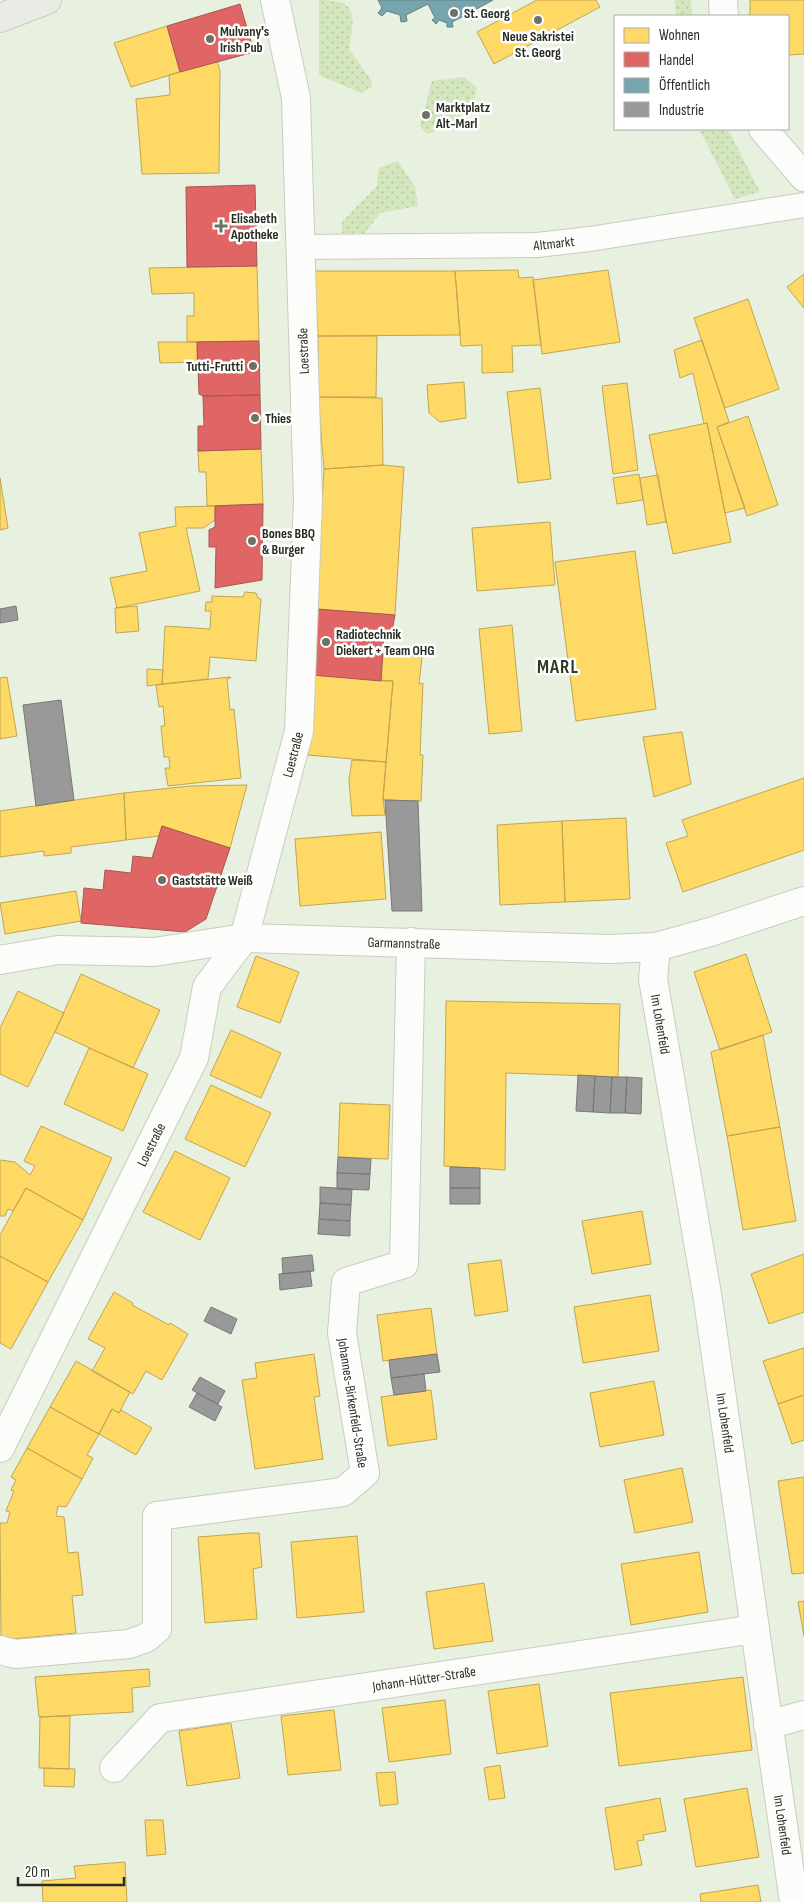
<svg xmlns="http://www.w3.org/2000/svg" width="804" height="1902" font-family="'Sofia Sans Condensed',sans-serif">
  <defs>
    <pattern id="grass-dots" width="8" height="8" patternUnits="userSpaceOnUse" patternTransform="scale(1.25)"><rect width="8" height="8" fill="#d3e6be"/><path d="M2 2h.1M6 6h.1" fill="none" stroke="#b5c6a3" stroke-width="1.8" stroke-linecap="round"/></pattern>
  </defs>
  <rect width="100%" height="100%" fill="#e8f0e0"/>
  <!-- grass -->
  <path fill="url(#grass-dots)" d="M 319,0 C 360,0 354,16 349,49 L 371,80 L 372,87 L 361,93 L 319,75 Z
    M 675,0 L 691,0 L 692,16 L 676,16 Z
    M 464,77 L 477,88 L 474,102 L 452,125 L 427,134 L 420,126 L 432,81 Z
    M 705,129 L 728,129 L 760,192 L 735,199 L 700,131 Z
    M 398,161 L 415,187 L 418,206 L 380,213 L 365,233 L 342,233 L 342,222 L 377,186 L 379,168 Z"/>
  <!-- homes -->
  <path fill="#ffd966" stroke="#bfa652" d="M 537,0 L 596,0 L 600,7 L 494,64 L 477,32 Z
    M 750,0 L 804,0 L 804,54 L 788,55 L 788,16 L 750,16 Z
    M 167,26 L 180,72 L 131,87 L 114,43 Z
    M 217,61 L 220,71 L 219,173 L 142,174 L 136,99 L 170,95 L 169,75 Z
    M 257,266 L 259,341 L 187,342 L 187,316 L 194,316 L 194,293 L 152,294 L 149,268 Z
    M 518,270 L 519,278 L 533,277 L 541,345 L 512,346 L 513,372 L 482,373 L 482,345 L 461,346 L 455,271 Z
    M 608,270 L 620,342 L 542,354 L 533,280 Z
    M 314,271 L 455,271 L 460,335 L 318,336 Z
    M 804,274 L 804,308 L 787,287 Z
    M 748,299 L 779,389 L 725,408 L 694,318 Z
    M 318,336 L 377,336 L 376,397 L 318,397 Z
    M 702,340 L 729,422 L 717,427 L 745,508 L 725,513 L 707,423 L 704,424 L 693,373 L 680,378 L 674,350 Z
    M 158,342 L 197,342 L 197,362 L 160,363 Z
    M 464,382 L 466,418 L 440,422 L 429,413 L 427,385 Z
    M 627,383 L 638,470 L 613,474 L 602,386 Z
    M 540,388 L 551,479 L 518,483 L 507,392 Z
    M 318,397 L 382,398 L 383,465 L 324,469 Z
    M 748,416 L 778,505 L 747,516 L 717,427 Z
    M 707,423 L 731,542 L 673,554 L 649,435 Z
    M 261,449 L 263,504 L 207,506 L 206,472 L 199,472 L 198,451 Z
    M 383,465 L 404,467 L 395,615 L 316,609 L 324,469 Z
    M 639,474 L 643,500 L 617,504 L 613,478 Z
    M 658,475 L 666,522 L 647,525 L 640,478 Z
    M 0,478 L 8,528 L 0,530 Z
    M 215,506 L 215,520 L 203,528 L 186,528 L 200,591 L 117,608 L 110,578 L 147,571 L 139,533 L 176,526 L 175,507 Z
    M 550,522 L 555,585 L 477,591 L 472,528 Z
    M 635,551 L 656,709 L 576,721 L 555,562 Z
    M 245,592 L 256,593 L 258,598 L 261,599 L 256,661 L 210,657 L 208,679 L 162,684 L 165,626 L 210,629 L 211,611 L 205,611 L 206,602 L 212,602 L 212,596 L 243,597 Z
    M 137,606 L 139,631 L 116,633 L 115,608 Z
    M 512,625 L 522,731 L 489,734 L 479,629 Z
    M 383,654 L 422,657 L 419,684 L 423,683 L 420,755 L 423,755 L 421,801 L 385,800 L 383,799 L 393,681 L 381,681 Z
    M 147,669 L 163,670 L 162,684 L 147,686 Z
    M 312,675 L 393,681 L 386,762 L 308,755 Z
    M 7,677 L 17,736 L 0,739 L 0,678 Z
    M 230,677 L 231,678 L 227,679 L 230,710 L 234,709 L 241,778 L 168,786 L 165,768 L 170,768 L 169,757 L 164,757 L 161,726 L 165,726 L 163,706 L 159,707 L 156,685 Z
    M 682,732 L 691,784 L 654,797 L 643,737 Z
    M 352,760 L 386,762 L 383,799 L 385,815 L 352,816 L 349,780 Z
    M 804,778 L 804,850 L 683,892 L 666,843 L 688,836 L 682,820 Z
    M 247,785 L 230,848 L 162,826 L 159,836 L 126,840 L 124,793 L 190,786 Z
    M 124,793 L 126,840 L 71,847 L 71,853 L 44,856 L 44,851 L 0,857 L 0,811 Z
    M 626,818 L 630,899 L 565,902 L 562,821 Z
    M 562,821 L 565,902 L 500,905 L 497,825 Z
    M 381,832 L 386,899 L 300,906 L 295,839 Z
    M 76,891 L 81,921 L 5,934 L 0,903 Z
    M 746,954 L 772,1032 L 720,1050 L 694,972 Z
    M 256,956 L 299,972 L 280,1023 L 237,1007 Z
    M 81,974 L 160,1010 L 133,1068 L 55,1032 Z
    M 18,991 L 64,1013 L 28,1087 L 0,1074 L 0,1028 Z
    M 446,1001 L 620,1004 L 618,1077 L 506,1073 L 505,1170 L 444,1166 Z
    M 231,1030 L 281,1053 L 261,1098 L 210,1075 Z
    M 763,1035 L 780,1127 L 727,1136 L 711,1052 Z
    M 89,1048 L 148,1074 L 123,1131 L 64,1104 Z
    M 211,1085 L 271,1113 L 245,1167 L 185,1139 Z
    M 340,1103 L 390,1105 L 388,1159 L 338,1157 Z
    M 41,1126 L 112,1158 L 83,1220 L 26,1188 L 13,1211 L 8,1209 L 5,1216 L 0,1216 L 0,1160 L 15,1162 L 30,1175 L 35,1166 L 24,1161 Z
    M 780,1127 L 796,1221 L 743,1230 L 727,1136 Z
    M 175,1151 L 230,1178 L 200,1240 L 143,1212 Z
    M 26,1188 L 83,1220 L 48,1282 L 0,1256 L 0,1235 Z
    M 642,1211 L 651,1264 L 592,1274 L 582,1221 Z
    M 804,1254 L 804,1312 L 769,1324 L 751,1274 Z
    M 0,1256 L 48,1282 L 11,1349 L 0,1343 Z
    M 501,1260 L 508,1311 L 475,1316 L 468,1264 Z
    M 114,1292 L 133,1303 L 132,1305 L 169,1325 L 170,1323 L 188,1334 L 162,1380 L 146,1371 L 133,1394 L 92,1371 L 105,1348 L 88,1339 Z
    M 650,1295 L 659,1351 L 583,1363 L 574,1307 Z
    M 431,1308 L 437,1354 L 383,1361 L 377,1315 Z
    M 804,1348 L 804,1395 L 778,1404 L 763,1361 Z
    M 314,1354 L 320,1396 L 314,1397 L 323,1459 L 255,1469 L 242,1380 L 257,1378 L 255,1363 Z
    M 76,1361 L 130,1392 L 119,1413 L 112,1409 L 99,1434 L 50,1407 Z
    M 654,1381 L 664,1435 L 600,1447 L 590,1393 Z
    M 431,1390 L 437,1439 L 388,1446 L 381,1397 Z
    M 804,1395 L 804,1440 L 792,1444 L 778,1404 Z
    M 50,1407 L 99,1434 L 87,1455 L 93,1458 L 82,1479 L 27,1448 Z
    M 112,1409 L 119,1413 L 121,1410 L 152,1428 L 136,1455 L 99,1434 Z
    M 27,1448 L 82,1479 L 66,1507 L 58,1506 L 56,1516 L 64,1517 L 68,1553 L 78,1552 L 83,1595 L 72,1596 L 76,1633 L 1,1640 L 0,1523 L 7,1523 L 10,1512 L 6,1511 L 14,1491 L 11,1490 L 16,1480 L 11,1477 Z
    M 682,1468 L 693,1522 L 635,1533 L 624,1480 Z
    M 804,1477 L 804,1573 L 792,1574 L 778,1481 Z
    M 250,1533 L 259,1533 L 262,1567 L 253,1569 L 257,1619 L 205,1623 L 198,1537 Z
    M 357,1536 L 364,1612 L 297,1618 L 291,1542 Z
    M 699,1552 L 708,1612 L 631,1625 L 621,1564 Z
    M 484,1583 L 493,1641 L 434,1649 L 426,1592 Z
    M 804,1601 L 804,1636 L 798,1602 Z
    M 149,1669 L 150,1686 L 132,1688 L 133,1712 L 39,1717 L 35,1677 Z
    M 743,1677 L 752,1750 L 619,1766 L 610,1693 Z
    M 539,1684 L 548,1746 L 497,1754 L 488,1691 Z
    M 445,1700 L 451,1754 L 389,1762 L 382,1708 Z
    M 334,1710 L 341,1770 L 288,1775 L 281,1716 Z
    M 70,1716 L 69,1769 L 39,1768 L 40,1717 Z
    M 231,1723 L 240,1778 L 187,1786 L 179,1731 Z
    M 500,1765 L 505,1798 L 489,1800 L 484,1768 Z
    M 44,1768 L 75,1769 L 74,1787 L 44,1786 Z
    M 395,1772 L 398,1804 L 380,1806 L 376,1773 Z
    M 747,1788 L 759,1857 L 696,1867 L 684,1799 Z
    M 660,1798 L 666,1831 L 643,1835 L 644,1840 L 637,1841 L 642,1865 L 615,1870 L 605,1808 Z
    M 145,1820 L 163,1820 L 166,1854 L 147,1856 Z
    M 125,1862 L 127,1902 L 43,1902 L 42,1881 L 76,1878 L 74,1866 Z
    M 758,1885 L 761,1902 L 701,1902 L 700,1894 Z"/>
  <!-- shops -->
  <path fill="#e06666" stroke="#a95552" d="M 240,4 L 254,52 L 180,72 L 167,26 Z
    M 255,185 L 257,266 L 187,267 L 186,187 Z
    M 259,341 L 260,395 L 203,396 L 199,394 L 197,342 Z
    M 260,395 L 261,449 L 198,451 L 198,426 L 204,426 L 203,396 Z
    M 263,504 L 262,580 L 215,588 L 216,547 L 209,547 L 209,530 L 215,527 L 215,506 Z
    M 316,609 L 395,615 L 392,631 L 384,629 L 381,681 L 312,675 Z
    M 162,826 L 230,848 L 206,919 L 185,932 L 81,923 L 84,888 L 103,890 L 105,870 L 131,873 L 133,856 L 152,858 Z"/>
  <!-- public -->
  <path fill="#76a5af" stroke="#5f8185" d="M 378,0 L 493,0 L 473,11 L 477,17 L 471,20 L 468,14 L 452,22 L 453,27 L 447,27 L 447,23 L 439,20 L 436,24 L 432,20 L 435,18 L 428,4 L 406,15 L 407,21 L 401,22 L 400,15 L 387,11 L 382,16 L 378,13 L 382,8 Z"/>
  <!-- industry -->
  <path fill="#999" stroke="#777976" d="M 16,606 L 18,620 L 0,623 L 0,609 Z
    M 61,700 L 74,800 L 36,806 L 23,705 Z
    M 385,800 L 418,801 L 422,911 L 392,911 Z
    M 578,1075 L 595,1076 L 593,1112 L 576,1111 Z
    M 595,1076 L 612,1077 L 610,1113 L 593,1112 Z
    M 612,1077 L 627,1077 L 625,1113 L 610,1113 Z
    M 627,1077 L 642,1078 L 641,1114 L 625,1113 Z
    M 338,1157 L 371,1159 L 370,1174 L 337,1173 Z
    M 450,1167 L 480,1168 L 480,1188 L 450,1188 Z
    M 337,1173 L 370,1174 L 369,1190 L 337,1189 Z
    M 320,1187 L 352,1189 L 351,1205 L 320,1203 Z
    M 450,1188 L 480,1188 L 480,1204 L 450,1204 Z
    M 320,1203 L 351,1205 L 350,1221 L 319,1219 Z
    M 319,1219 L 350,1221 L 350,1236 L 318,1234 Z
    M 312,1255 L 314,1271 L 283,1274 L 282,1258 Z
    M 310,1271 L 312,1286 L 280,1290 L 279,1274 Z
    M 211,1307 L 237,1319 L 231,1334 L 204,1321 Z
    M 437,1354 L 440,1372 L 391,1378 L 389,1360 Z
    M 424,1374 L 426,1391 L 394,1395 L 391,1378 Z
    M 200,1377 L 225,1391 L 218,1404 L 192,1390 Z
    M 197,1393 L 222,1407 L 215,1421 L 189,1407 Z"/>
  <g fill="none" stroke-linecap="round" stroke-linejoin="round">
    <!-- pedestrian casing -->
    <g stroke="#c7cdc1" stroke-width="26">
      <g id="pedestrian">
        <path id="s1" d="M 300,247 L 537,245 L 590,239 L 804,205"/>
      </g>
    </g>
    <!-- minor casing -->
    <g stroke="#c7cdc1" stroke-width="30">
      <g id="minor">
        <path id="s2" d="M 656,947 L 653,979 L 708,1300 L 794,1902"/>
        <path id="s3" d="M 0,960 L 58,950 L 154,952 L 244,938 L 609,949 L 656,947 L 710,932 L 804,901"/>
        <path id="s4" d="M 0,1448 L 194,1058 L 207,987 L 244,938 L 299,731 L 308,500 L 296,98 L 275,0"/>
        <path d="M 0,1650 L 15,1654 L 129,1644 L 146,1638 L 157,1629 L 157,1516 L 343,1492 L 365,1473 L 342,1333 L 346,1282 L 404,1264 L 411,942"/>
        <path d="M 768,1725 L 804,1715"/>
        <path id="s5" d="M 114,1768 L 160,1718 L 755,1629"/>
      </g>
    </g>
    <!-- tertiary casing -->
    <g stroke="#c7cdc1" stroke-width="30">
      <path id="tertiary" d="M 723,0 L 724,16
        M 763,129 L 804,177"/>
    </g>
    <!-- primary casing -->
    <g stroke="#c8ccc4" stroke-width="30">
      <path id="primary" d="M 0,18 L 47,0"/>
    </g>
    <!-- pedestrian -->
    <use href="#pedestrian" stroke="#fcfdfa" stroke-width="24"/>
    <!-- minor -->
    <use href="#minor" stroke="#fcfdfa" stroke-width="28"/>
    <!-- tertiary -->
    <use href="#tertiary" stroke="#fcfdfa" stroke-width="28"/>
    <!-- primary -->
    <use href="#primary" stroke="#e8ece4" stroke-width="28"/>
  </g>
  <!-- markers -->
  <g fill="#6c7265" stroke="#fff" stroke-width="2">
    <circle cx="454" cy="13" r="5"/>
    <circle cx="538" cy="20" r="5"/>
    <circle cx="210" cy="39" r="5"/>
    <circle cx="426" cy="115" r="5"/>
    <path d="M218.5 218.5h5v5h5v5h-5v5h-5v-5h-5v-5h5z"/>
    <circle cx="253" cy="366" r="5"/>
    <circle cx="255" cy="418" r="5"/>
    <circle cx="252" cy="541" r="5"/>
    <circle cx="326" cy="642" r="5"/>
    <circle cx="162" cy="880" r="5"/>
  </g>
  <g text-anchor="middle" stroke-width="5" stroke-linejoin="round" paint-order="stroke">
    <!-- poi labels -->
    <g font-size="14" font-weight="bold" fill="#292e23" stroke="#fff" text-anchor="start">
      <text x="464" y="18">St. Georg</text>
      <text x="220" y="36">Mulvany's<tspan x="220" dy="16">Irish Pub</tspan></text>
      <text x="538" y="41" text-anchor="middle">Neue Sakristei<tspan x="538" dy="16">St. Georg</tspan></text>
      <text x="436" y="112">Marktplatz<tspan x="436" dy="16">Alt-Marl</tspan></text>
      <text x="231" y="223">Elisabeth<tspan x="231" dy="16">Apotheke</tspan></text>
      <text x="243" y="371" text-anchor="end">Tutti-Frutti</text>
      <text x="265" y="423">Thies</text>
      <text x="262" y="538">Bones BBQ<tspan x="262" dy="16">&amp; Burger</tspan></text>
      <text x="336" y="639">Radiotechnik<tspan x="336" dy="16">Diekert + Team OHG</tspan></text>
      <text x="172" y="885">Gaststätte Weiß</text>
    </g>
    <!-- street labels -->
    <g font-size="14" fill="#292e23" stroke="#fff">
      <text dy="5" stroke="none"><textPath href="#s1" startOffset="254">Altmarkt</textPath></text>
      <text transform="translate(303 351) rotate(-92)" y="5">Loestraße</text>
      <text dy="5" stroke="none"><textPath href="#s4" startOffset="759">Loestraße</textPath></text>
      <text dy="5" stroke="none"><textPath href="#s3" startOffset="406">Garmannstraße</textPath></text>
      <text dy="5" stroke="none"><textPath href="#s2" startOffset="78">Im Lohenfeld</textPath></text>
      <text dy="5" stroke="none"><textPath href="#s4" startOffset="339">Loestraße</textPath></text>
      <text transform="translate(353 1403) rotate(81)" y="5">Johannes-Birkenfeld-Straße</text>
      <text dy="5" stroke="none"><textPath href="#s2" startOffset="482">Im Lohenfeld</textPath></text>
      <text dy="5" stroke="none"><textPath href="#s5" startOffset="335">Johann-Hütter-Straße</textPath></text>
      <text dy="5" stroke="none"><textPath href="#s2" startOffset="888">Im Lohenfeld</textPath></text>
    </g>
    <!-- district labels -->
    <g font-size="19" font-weight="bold" letter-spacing="1" fill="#2e3922" stroke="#fff">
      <text x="558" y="673">MARL</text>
    </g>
  </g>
  <!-- legend -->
  <rect x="614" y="15" width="175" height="115" fill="#ffffff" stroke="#a9aba7"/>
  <rect x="624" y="28" width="25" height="15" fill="#ffd966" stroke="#a9aba7"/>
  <text x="659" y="40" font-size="15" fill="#292e23">Wohnen</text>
  <rect x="624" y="52" width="25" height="15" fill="#e06666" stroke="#a9aba7"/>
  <text x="659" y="65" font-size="15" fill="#292e23">Handel</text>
  <rect x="624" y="78" width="25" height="15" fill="#76a5af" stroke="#a9aba7"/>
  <text x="659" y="90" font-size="15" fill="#292e23">Öffentlich</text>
  <rect x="624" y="102" width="25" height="15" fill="#999999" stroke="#a9aba7"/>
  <text x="659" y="115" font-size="15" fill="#292e23">Industrie</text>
  <!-- scale -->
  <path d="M18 1877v8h106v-8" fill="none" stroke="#292e23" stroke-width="2.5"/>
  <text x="25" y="1877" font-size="15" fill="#292e23" stroke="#ffffff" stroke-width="4" paint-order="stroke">20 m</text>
</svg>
